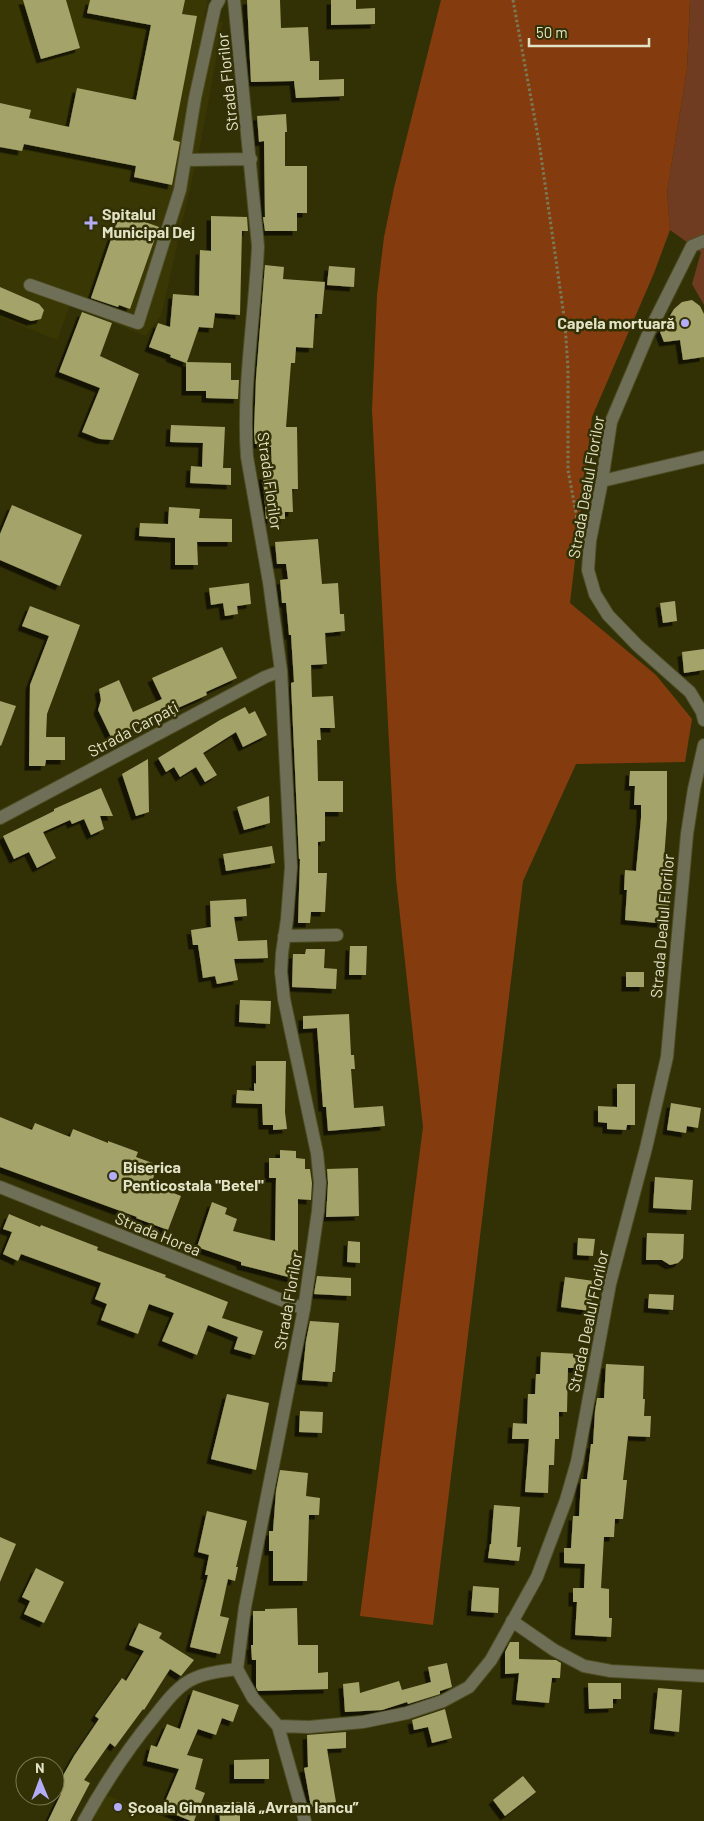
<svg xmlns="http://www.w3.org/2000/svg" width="704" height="1821" font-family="Barlow,sans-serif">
  <defs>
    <filter id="shadow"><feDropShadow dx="-4.5" dy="4.5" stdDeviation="0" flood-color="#0009"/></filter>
  </defs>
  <rect width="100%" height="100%" fill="#323005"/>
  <!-- built -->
  <path fill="#393703" d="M 0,0 L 208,0 L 204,18 L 223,22 L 201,141 L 161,316 L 145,336 L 70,305 L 57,340 L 0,317 Z
    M 104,1794 L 175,1821 L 90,1821 Z"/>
  <!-- green -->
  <path fill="#6f3c21" d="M 690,0 L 704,0 L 704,305 L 692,284 L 701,252 L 670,230 L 667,192 L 687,69 Z"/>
  <!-- forest -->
  <path fill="#843c0f" d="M 441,0 L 690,0 L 687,69 L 667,192 L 670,230 L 654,273 L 592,417 L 570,603 L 656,675 L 692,719 L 685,762 L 576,764 L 523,881 L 433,1625 L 360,1616 L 423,1127 L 396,879 L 372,410 L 377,295 L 384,237 L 394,188 Z"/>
  <!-- building -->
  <path fill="#a4a36b" filter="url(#shadow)" d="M 23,0 L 66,0 L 80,48 L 41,59 Z
    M 90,0 L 185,0 L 182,14 L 197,16 L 173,140 L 180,142 L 172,185 L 134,177 L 136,166 L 24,144 L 22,151 L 0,147 L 0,103 L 31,110 L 29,118 L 69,127 L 77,88 L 136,100 L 151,25 L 87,13 Z
    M 247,0 L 280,0 L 281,28 L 308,27 L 310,61 L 319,61 L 319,80 L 344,79 L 344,96 L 296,98 L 294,81 L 251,82 Z
    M 331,0 L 356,0 L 356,9 L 375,8 L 375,24 L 331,25 Z
    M 286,114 L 287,132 L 285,132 L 285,166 L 307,166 L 307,213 L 297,213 L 297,231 L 265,231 L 263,217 L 265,217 L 264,141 L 259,142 L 257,116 Z
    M 120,213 L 159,227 L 130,309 L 119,305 L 118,307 L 91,298 Z
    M 211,216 L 247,217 L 248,231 L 242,231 L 240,315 L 215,313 L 213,328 L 199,327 L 187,362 L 231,363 L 231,380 L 239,380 L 238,399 L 206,398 L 206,391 L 186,391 L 186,363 L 170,357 L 171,355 L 149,347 L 158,323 L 170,327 L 173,294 L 199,296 L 200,250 L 211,251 Z
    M 265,265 L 284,267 L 283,279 L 325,282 L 322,314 L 315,314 L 313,348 L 296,347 L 295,363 L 291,363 L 286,427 L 297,427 L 298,489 L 292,489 L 293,512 L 285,512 L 285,519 L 266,519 L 263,475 L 272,475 L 271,447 L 265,447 L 266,444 L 255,444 L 254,431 L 256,378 Z
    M 329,266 L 355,268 L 354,287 L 327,285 Z
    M 0,287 L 39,304 L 44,310 L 41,319 L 31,321 L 0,309 Z
    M 692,300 L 700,306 L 704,314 L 704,357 L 683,360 L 680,340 L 664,342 L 660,332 L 674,309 L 682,302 Z
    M 82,312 L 112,323 L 100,356 L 139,374 L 113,440 L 100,439 L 82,432 L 100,388 L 59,372 Z
    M 171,425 L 225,427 L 223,468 L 231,468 L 231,485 L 190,483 L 191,466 L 202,467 L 203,443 L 170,442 Z
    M 12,505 L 82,535 L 60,586 L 0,560 L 0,534 Z
    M 169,507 L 200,509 L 199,518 L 232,519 L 232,542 L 197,542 L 198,565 L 175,565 L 175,538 L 139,536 L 140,523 L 168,524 Z
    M 318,539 L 322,584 L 338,583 L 340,614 L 344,614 L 345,631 L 325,633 L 327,664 L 311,665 L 312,697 L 333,696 L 335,728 L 320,728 L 321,740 L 317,740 L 318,781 L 343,781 L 343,812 L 325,812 L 325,841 L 318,842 L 318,873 L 327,873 L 325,912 L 311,912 L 310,923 L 298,923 L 300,859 L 299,859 L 291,683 L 294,682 L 291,635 L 289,635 L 286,603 L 282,603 L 280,580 L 288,579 L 286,564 L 277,564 L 275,542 Z
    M 249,583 L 251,604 L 237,606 L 238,614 L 225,616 L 223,603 L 211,605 L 209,588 Z
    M 675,601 L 677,621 L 663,623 L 660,603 Z
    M 30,606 L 80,625 L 47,714 L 46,737 L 65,737 L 65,760 L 46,760 L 45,766 L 29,766 L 30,685 L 49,636 L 22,626 Z
    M 222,647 L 237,678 L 206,692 L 207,695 L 151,720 L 151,719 L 112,739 L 98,710 L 101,700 L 99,689 L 119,680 L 133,712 L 162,699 L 152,678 Z
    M 704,649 L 704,670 L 684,673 L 682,652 Z
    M 0,701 L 16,706 L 1,746 L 0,745 Z
    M 245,707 L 249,714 L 255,711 L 267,735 L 243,747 L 236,732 L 203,753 L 217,775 L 205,782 L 196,767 L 180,777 L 174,767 L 166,772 L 158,758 L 220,720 Z
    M 148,759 L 149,812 L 136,816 L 122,774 Z
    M 630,771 L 667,771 L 667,819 L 663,873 L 670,873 L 668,924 L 625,920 L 627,890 L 624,890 L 625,870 L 636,871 L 641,818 L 641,805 L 634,805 L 635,786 L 629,786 Z
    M 101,788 L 113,816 L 100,816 L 104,829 L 91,835 L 84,819 L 72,824 L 70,820 L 43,832 L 56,858 L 37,868 L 29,852 L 14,859 L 3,836 L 54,811 L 54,809 Z
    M 269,796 L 270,823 L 244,830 L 237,807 Z
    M 272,846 L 275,863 L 226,871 L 223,854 Z
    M 246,899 L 247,916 L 234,917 L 238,941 L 267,940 L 268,958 L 234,959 L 238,980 L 217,984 L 215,976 L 203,978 L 198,945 L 193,945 L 191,930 L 211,927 L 210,901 Z
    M 350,946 L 367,946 L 366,975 L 349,975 Z
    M 306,949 L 325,949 L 324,968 L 337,969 L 336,989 L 292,987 L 293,954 L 305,954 Z
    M 626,972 L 644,972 L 644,987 L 626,987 Z
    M 240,1000 L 271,1001 L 270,1024 L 239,1022 Z
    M 349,1014 L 351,1055 L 354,1055 L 355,1069 L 351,1069 L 354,1108 L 383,1106 L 385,1126 L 328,1131 L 326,1107 L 323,1107 L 317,1028 L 303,1029 L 303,1016 Z
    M 256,1061 L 286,1061 L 285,1112 L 287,1129 L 273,1130 L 273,1125 L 263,1125 L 262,1104 L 236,1103 L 237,1090 L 254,1091 L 254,1083 L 256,1084 Z
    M 617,1084 L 635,1084 L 635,1125 L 627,1125 L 626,1130 L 607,1129 L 607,1123 L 598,1122 L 598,1106 L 617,1107 Z
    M 671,1103 L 701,1108 L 698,1128 L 687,1126 L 686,1133 L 667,1130 Z
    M 0,1117 L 32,1130 L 35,1123 L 70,1137 L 73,1129 L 108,1143 L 108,1141 L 138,1152 L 136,1157 L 158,1165 L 151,1184 L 181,1196 L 168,1230 L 136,1218 L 137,1217 L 0,1167 Z
    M 280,1150 L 296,1151 L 296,1158 L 305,1159 L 305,1169 L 310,1169 L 312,1183 L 311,1200 L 298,1199 L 298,1251 L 292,1278 L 241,1265 L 241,1262 L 197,1247 L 212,1202 L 227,1208 L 225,1214 L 237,1219 L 233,1231 L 275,1241 L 276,1178 L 269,1178 L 269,1158 L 280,1158 Z
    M 358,1168 L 359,1216 L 326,1217 L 328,1183 L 327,1169 Z
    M 655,1177 L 693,1180 L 691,1210 L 653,1208 Z
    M 9,1214 L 40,1227 L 41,1225 L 98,1247 L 97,1250 L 166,1275 L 165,1277 L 228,1302 L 222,1318 L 263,1331 L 255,1355 L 234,1349 L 238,1337 L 208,1325 L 197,1355 L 162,1341 L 174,1313 L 149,1304 L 138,1334 L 101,1320 L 107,1304 L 95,1299 L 101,1283 L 21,1254 L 18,1261 L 3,1254 L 12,1232 L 3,1229 Z
    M 647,1233 L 684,1234 L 683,1258 L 678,1263 L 670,1265 L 662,1260 L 646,1260 Z
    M 578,1238 L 595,1239 L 593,1256 L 577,1255 Z
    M 348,1241 L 360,1242 L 360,1263 L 347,1262 Z
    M 317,1276 L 351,1278 L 351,1296 L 314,1294 Z
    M 565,1277 L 594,1281 L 590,1311 L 561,1307 Z
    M 649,1294 L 674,1295 L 673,1310 L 648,1308 Z
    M 310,1321 L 339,1323 L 335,1372 L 333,1372 L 332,1382 L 302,1380 L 306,1341 Z
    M 541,1352 L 579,1354 L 579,1368 L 568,1368 L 567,1412 L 559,1412 L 559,1439 L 555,1439 L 554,1465 L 549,1465 L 548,1493 L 525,1492 L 529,1439 L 512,1439 L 513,1423 L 527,1424 L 528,1394 L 535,1394 L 536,1374 L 540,1374 Z
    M 606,1364 L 644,1366 L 643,1399 L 645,1399 L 644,1416 L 651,1416 L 650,1437 L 628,1436 L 623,1480 L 627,1480 L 623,1519 L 615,1519 L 614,1537 L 604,1537 L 601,1588 L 609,1589 L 609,1618 L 612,1618 L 611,1637 L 575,1635 L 577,1602 L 573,1602 L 573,1588 L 584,1588 L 585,1564 L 564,1563 L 564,1548 L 571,1548 L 573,1516 L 579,1516 L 581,1479 L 587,1479 L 591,1444 L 593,1444 L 595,1411 L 597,1398 L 604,1398 Z
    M 227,1394 L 269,1403 L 256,1470 L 211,1459 Z
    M 300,1411 L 323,1412 L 322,1433 L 299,1432 Z
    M 280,1470 L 308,1473 L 306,1496 L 320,1498 L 319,1515 L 309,1515 L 307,1581 L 273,1581 L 273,1551 L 269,1551 L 269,1531 L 273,1531 L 276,1491 Z
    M 494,1505 L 520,1507 L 517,1547 L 521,1547 L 519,1561 L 488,1558 L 490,1544 L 491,1544 Z
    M 207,1511 L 247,1521 L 236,1567 L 238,1567 L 235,1581 L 228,1579 L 220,1616 L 229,1618 L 220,1654 L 190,1647 L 208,1575 L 205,1575 L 209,1555 L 198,1552 Z
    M 0,1537 L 16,1544 L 0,1582 Z
    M 36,1568 L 64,1582 L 44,1623 L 24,1614 L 30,1601 L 22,1597 Z
    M 473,1586 L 499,1588 L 498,1613 L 471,1611 Z
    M 297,1608 L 298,1645 L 318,1645 L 318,1673 L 328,1672 L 328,1689 L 258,1691 L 256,1687 L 256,1660 L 252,1660 L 251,1645 L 253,1645 L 253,1611 L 265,1611 L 265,1609 Z
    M 139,1623 L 162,1633 L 159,1638 L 194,1660 L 181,1676 L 170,1669 L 144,1710 L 143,1709 L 115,1747 L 110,1743 L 84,1780 L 90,1783 L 70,1821 L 48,1821 L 61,1794 L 55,1790 L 74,1756 L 99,1719 L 95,1716 L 122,1678 L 126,1681 L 144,1651 L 129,1645 Z
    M 510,1642 L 519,1642 L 519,1659 L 556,1660 L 561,1663 L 560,1678 L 552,1678 L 549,1703 L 516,1700 L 519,1673 L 505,1674 L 505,1652 Z
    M 447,1663 L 452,1687 L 440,1691 L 440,1694 L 408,1704 L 407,1702 L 382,1710 L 345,1712 L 343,1684 L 359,1682 L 360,1693 L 399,1681 L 402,1690 L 431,1682 L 428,1667 Z
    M 588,1683 L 621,1683 L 621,1699 L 613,1699 L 613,1708 L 589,1709 Z
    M 658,1688 L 682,1690 L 679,1732 L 654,1729 Z
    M 193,1690 L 239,1705 L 233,1722 L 222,1718 L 216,1735 L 198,1729 L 187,1755 L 203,1759 L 195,1789 L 205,1793 L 194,1821 L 191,1821 L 162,1809 L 179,1769 L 147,1761 L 151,1745 L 157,1747 L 167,1724 L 180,1729 Z
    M 445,1709 L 452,1738 L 432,1743 L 428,1727 L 414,1730 L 412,1720 Z
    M 346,1732 L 346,1748 L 327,1749 L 336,1802 L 311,1807 L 304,1768 L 308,1767 L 307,1735 Z
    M 269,1759 L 269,1779 L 234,1779 L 234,1760 Z
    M 523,1776 L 536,1792 L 505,1816 L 493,1800 Z
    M 240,1802 L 240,1821 L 220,1821 L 219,1803 Z"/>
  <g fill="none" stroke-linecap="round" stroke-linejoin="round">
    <!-- minor casing -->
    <g stroke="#4e4d24" stroke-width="14">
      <path id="minor" d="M 234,0 L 258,246 C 255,316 242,387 247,457 L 269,582 L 281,671 L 291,867 L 287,919 L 282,953 L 281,972 L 284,999 L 317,1153 L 320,1183 L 318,1211 L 304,1309 L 245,1607 L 237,1669
        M 185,160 L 251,159
        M 704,241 L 692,246 L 649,332 L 611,422 L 602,481 L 590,541 L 588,570 L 595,594 L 608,615 L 637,645 L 690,692 L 702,712 L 704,720
        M 30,285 L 138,323 L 180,190 L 195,98 L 215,7 L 219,0
        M 602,481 L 704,457
        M 0,818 L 265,677 L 281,671
        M 284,936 L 337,935
        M 0,1187 L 304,1309
        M 512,1621 L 554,1650 L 584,1666 L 611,1671 L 704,1676
        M 237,1669 L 253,1698 L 278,1726 L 305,1821
        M 278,1726 L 309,1727 L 363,1722 L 407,1713 L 443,1701 L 469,1687 L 491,1660 L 537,1577 L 566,1500 L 577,1462 L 610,1284 L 646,1148 L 667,1057 L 687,834 L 694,789 L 704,745
        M 84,1821 C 105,1783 127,1750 154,1717 C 166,1702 178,1685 195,1678 C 208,1672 223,1671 237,1669"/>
    </g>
    <!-- path -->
    <path stroke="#7b7a55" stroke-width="3" stroke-dasharray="2.5 2.5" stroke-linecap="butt" d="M 513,0 L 539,142 L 565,323 L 568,369 L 568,470 L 578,524"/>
    <!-- minor -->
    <use href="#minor" stroke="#6f6f58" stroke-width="12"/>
  </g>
  <!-- markers -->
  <g fill="#b3adf9" stroke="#323005" stroke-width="2">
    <path d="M88.5 215.5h5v5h5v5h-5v5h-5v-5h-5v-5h5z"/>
    <circle cx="685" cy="323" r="5"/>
    <circle cx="113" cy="1176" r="5"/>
    <circle cx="118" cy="1807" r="5"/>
  </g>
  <g text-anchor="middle" stroke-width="5" stroke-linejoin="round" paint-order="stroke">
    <!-- street labels -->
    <g font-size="16" fill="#e2e3c6" stroke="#323005">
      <text transform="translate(227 82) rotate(-96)" y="6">Strada Florilor</text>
      <text transform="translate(270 481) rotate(82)" y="6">Strada Florilor</text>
      <text transform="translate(586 487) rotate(-80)" y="6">Strada Dealul Florilor</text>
      <text transform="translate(133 729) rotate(-28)" y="6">Strada Carpați</text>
      <text transform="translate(662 926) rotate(-85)" y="6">Strada Dealul Florilor</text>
      <text transform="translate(158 1234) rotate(22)" y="6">Strada Horea</text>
      <text transform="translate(288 1301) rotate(-80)" y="6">Strada Florilor</text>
      <text transform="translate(588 1321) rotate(-78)" y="6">Strada Dealul Florilor</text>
    </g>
    <!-- poi labels -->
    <g font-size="16" font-weight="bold" fill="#e2e3c6" stroke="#323005" text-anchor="start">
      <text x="102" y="220">Spitalul<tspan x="102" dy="18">Municipal Dej</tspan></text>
      <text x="675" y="329" text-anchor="end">Capela mortuară</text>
      <text x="123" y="1173">Biserica<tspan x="123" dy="18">Penticostala "Betel"</tspan></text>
      <text x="128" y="1813">Școala Gimnazială „Avram Iancu”</text>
    </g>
  </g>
  <!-- north arrow -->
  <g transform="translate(40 1781) rotate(359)"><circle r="24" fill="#323005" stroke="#787852"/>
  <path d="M0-4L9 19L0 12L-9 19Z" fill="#b3adf9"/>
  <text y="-8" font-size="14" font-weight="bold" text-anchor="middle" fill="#e2e3c6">N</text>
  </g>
  <!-- scale -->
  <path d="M529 38v8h120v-8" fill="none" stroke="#e2e3c6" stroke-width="2.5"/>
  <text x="536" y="38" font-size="15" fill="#e2e3c6" stroke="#323005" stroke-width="4" paint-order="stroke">50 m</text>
</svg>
